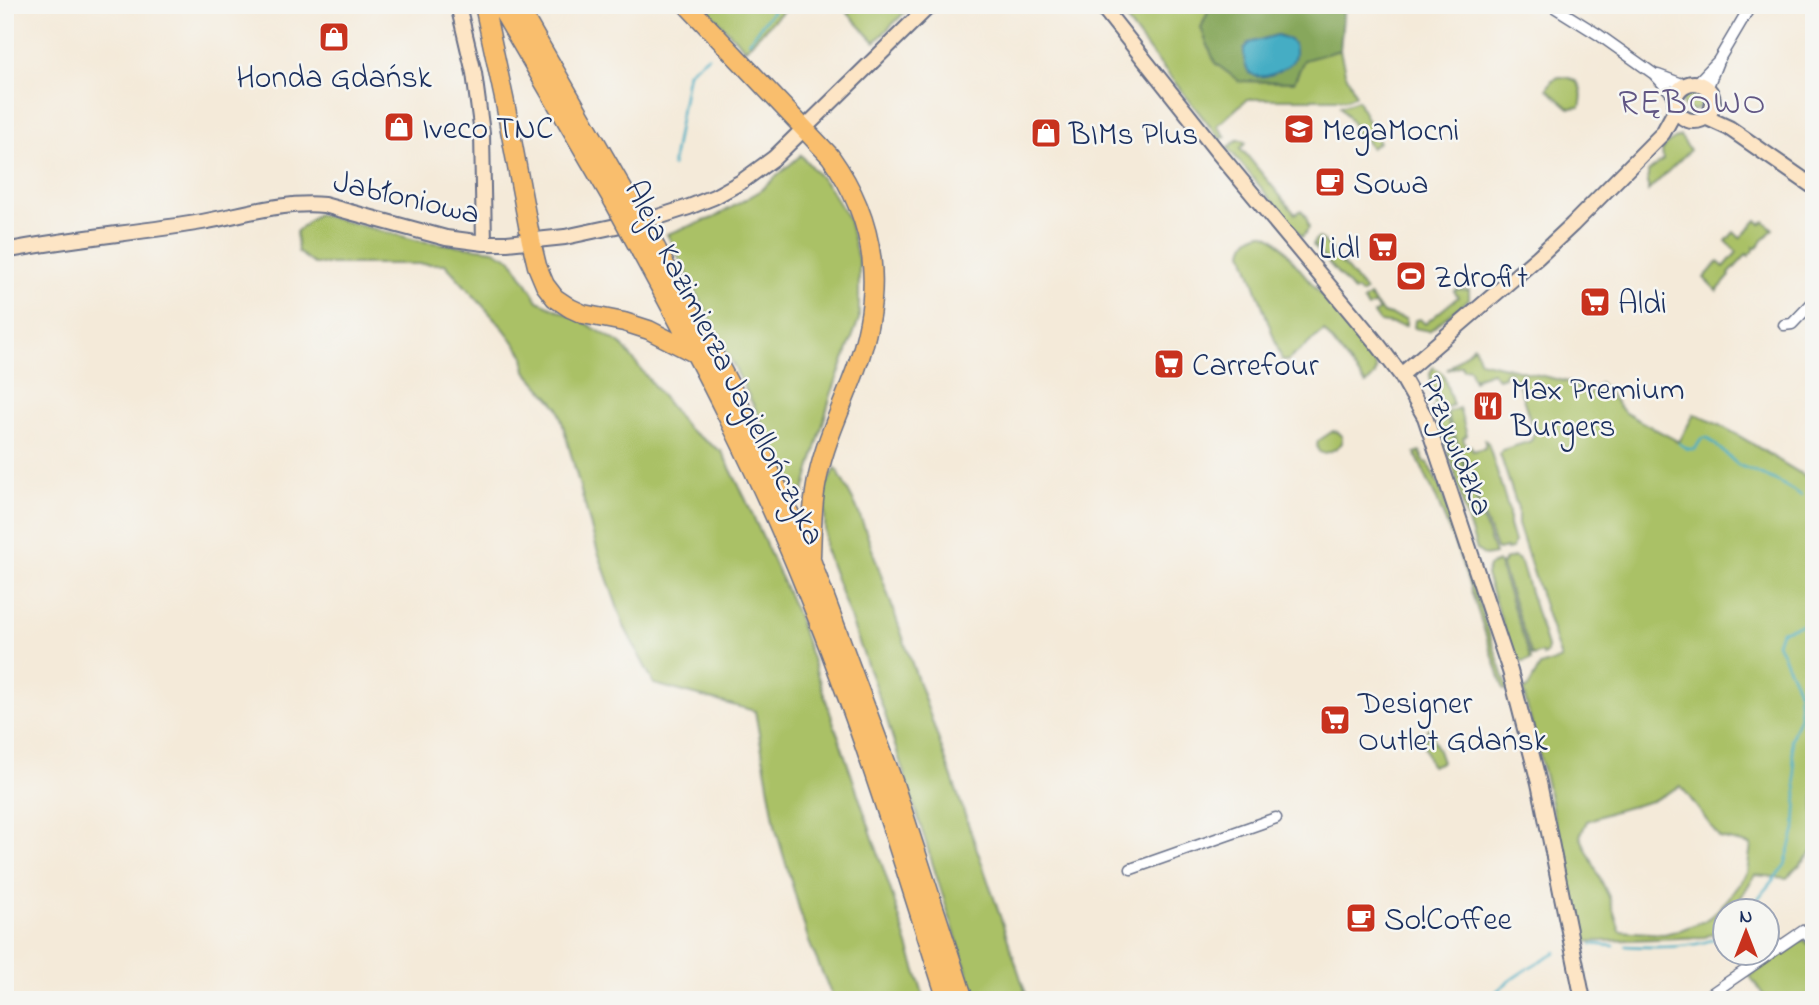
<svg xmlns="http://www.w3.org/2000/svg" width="1819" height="1005" font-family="'Indie Flower',sans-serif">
  <rect width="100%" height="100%" fill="#f6f6f2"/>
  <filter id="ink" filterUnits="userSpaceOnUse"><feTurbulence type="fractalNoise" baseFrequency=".0143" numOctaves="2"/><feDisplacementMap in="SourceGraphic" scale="14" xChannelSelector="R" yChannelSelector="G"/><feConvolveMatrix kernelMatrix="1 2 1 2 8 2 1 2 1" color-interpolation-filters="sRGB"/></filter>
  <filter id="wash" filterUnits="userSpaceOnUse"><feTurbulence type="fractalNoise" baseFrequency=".00686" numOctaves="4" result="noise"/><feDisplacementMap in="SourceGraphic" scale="28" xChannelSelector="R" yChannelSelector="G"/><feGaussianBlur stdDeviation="1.57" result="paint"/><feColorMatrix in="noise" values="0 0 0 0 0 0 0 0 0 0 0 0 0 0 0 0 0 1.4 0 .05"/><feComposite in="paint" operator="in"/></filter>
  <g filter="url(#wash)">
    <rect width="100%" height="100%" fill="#f4ead9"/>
    <!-- green -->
    <path fill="#aac166" stroke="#627862" stroke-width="2" fill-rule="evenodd" d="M 703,5 L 789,5 L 745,49 Z
      M 840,5 L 912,5 L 875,42 Z
      M 1115,5 L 1209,5 L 1209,10 L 1201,28 L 1239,81 L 1294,82 L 1303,60 L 1340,50 L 1345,72 L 1356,95 L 1347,99 L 1247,99 L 1217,126 L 1226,137 L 1220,139 L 1151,53 Z
      M 1559,77 C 1579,76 1585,89 1580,107 L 1569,108 L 1547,89 L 1552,80 Z
      M1682 101a10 10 0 1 1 20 0a10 10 0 1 1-20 0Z
      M 1358,100 L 1372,131 L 1379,142 L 1371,148 L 1363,137 L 1360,138 L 1353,129 L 1355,127 L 1340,106 Z
      M 1680,136 L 1690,150 L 1648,191 L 1648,172 L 1663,160 L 1662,150 L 1668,143 Z
      M 1237,140 L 1241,140 L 1246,143 L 1240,149 L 1244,153 L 1245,153 L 1295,214 L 1301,210 L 1306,216 L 1309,228 L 1302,237 L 1228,148 Z
      M 801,155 L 828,186 L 848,218 L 859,264 L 859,319 L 831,395 L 801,502 L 771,440 L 667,234 L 713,218 L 760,191 Z
      M 317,214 L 420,241 L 494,250 L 512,260 L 538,301 L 580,320 L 621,344 L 688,429 L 722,452 L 745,498 L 796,612 L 892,894 L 925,1000 L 834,1000 L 809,942 L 776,830 L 755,711 L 654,684 L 624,626 L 597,549 L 558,407 L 526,371 L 524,356 L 504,329 L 445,264 L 314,264 L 298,252 L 296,232 Z
      M 1757,220 L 1761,224 L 1764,221 L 1773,229 L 1756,248 L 1753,247 L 1754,250 L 1749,256 L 1747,254 L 1729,274 L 1730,276 L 1717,291 L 1704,278 L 1718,262 L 1724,267 L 1737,252 L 1726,241 L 1734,232 L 1740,238 Z
      M 1262,233 C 1277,237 1284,248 1293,261 L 1372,355 C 1378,370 1379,374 1366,384 L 1324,331 L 1287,361 L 1282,360 L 1243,252 C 1245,240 1250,236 1262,233 Z
      M 1319,238 L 1323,240 L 1334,253 L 1333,255 L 1342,265 L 1343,264 L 1365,291 L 1361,294 L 1357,290 L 1354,292 L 1313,245 L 1316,239 Z
      M 1459,289 L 1469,290 L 1469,299 L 1429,331 L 1414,328 L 1415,320 L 1420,319 L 1425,324 L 1458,297 L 1454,291 Z
      M 1369,296 L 1383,313 L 1406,319 L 1406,326 L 1380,322 L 1374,314 L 1379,310 L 1374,304 L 1368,308 L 1363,301 Z
      M 1474,346 L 1480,361 L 1568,382 L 1589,394 L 1600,383 L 1625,413 L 1679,442 L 1694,414 C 1737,430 1774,460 1814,481 L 1814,850 L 1787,878 L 1755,875 L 1733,910 L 1724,911 L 1724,924 L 1717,932 L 1705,937 L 1579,942 L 1549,794 L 1523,690 L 1528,688 L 1540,666 L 1561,659 L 1518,524 L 1518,509 L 1500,454 L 1502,450 L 1531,441 L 1534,433 L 1518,382 L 1515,378 L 1510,376 L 1510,372 L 1505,372 L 1504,376 L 1498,378 L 1492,372 L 1474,378 L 1476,380 L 1474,381 L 1469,368 L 1463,369 L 1461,365 L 1447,370 ZM 1681,786 L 1720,838 L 1751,845 L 1747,873 L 1728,899 L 1714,914 L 1704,921 L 1680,930 L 1664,934 L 1620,931 L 1609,897 L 1580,836 L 1587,821 L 1611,812 L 1652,801 Z
      M 1433,367 L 1443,374 L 1453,405 L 1438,410 L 1434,402 L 1430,374 Z
      M 1432,406 L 1437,414 L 1445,414 L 1495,554 L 1485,556 L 1477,550 L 1464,509 L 1454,470 Z
      M 1459,408 L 1467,435 L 1463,438 L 1466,447 L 1471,446 L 1473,451 L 1485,448 L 1485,440 L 1488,443 L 1509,511 L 1509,525 L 1514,542 L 1512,549 L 1507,550 L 1506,548 L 1498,550 L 1496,549 L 1447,414 L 1448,412 Z
      M 1333,431 L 1338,432 L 1342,436 L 1342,443 C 1334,452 1313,461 1318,441 Z
      M 1420,451 L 1424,462 L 1427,462 L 1440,487 L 1508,689 L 1504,690 L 1459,554 L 1437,500 L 1415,453 Z
      M 836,468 L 856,506 L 865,529 L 994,898 L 1028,1000 L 976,1000 L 883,708 L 825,549 L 825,487 Z
      M 1513,557 L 1518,559 L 1521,563 L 1547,647 L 1547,652 L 1543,656 L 1542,653 L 1532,656 L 1501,564 L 1504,563 L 1504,560 Z
      M 1498,562 L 1531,660 L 1522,662 L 1518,661 L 1513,655 L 1486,575 L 1489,566 Z
      M 1430,728 L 1442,762 L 1431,766 L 1423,743 L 1428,736 L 1427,729 Z
      M 1804,940 L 1814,950 L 1814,1000 L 1767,1000 L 1750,976 L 1799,941 Z"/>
    <!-- forest -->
    <path fill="#87a75b" stroke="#516b5c" stroke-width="2" fill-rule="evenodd" d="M 1209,5 L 1344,5 L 1340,50 L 1304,60 L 1294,82 L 1239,81 L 1215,63 L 1201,28 L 1209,10 ZM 1277,35 C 1290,39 1294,40 1295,55 L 1249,43 Z"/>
    <!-- water -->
    <path fill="#45adc4" stroke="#306e91" stroke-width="2" d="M 1277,35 C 1282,37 1288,38 1292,42 C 1296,47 1296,57 1292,62 C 1288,67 1279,71 1273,74 C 1251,82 1243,71 1244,49 L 1249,43 Z"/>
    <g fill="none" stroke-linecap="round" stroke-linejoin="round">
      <!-- stream -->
      <path stroke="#45adc4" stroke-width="2.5" d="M 749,41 L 777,5
        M 672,166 L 688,72 L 708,56
        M 1679,443 L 1688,449 L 1695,449 L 1702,438 L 1708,438 L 1738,465 L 1773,479 L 1801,495
        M 1748,911 L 1785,865 L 1795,830 L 1797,794 L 1791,739 L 1800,716 L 1798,688 L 1777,643 L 1781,631 L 1814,622
        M 1592,944 L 1614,946
        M 1626,946 C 1656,948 1698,949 1724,935
        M 1489,1000 C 1499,984 1538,962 1556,952"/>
    </g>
  </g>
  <g filter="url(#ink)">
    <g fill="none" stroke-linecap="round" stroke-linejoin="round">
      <!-- street casing -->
      <g stroke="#677089" stroke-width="13">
        <path id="street" d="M 1551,5 L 1599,35 L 1654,74 L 1675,97
          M 1658,75 L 1685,85
          M 1697,83 L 1718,61
          M 1707,89 L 1718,61 L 1751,5
          M 1784,325 L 1792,324 L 1814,301
          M 1131,869 L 1276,818
          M 1702,1000 L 1803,931 L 1809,937"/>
      </g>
      <!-- secondary casing -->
      <g stroke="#677089" stroke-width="18">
        <path id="secondary" d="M 458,5 L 474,73 L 482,133 L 484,243
          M 1101,5 L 1216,150 L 1379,346 L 1401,375 L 1425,417 L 1510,671 L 1539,783 L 1583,1000
          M1675 102a19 19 0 1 1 38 0a19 19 0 1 1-38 0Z
          M 1705,117 L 1729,128 L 1814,187
          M 5,251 C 70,238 137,233 202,222 C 242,215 283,201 324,205 L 446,238 L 484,243 L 507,243 L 565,237 L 658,217 L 689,207 L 714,197 L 741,182 L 774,158 L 930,5
          M 1401,375 L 1538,257 L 1572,225 L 1663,133 L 1676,109"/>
      </g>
      <!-- highway casing -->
      <g stroke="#677089" stroke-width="21">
        <path id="highway" d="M 484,5 L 505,103 L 531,241 L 537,266 L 545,285 L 555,298 L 570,308 L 583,314 L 624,322 L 649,330 L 696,354
          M 499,5 L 614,202
          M 517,5 L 629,200
          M 687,5 L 830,156 C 878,223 884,292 856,369 C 843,405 826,439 818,476 C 812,502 812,529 811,556
          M 656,248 L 733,391 L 811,560 L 894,784 L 964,1000
          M 641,252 C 701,362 759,473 806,590 C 861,724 903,862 947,1000"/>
      </g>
      <!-- street -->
      <use href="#street" stroke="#fff" stroke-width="10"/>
      <!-- secondary -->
      <use href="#secondary" stroke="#fde5c5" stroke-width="14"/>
      <!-- highway -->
      <use href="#highway" stroke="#f9be6d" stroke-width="18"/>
      <!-- highway-bridge casing -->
      <g stroke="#677089" stroke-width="21" stroke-linecap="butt">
        <path id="highway-bridge" d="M 629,200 L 656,248
          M 614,202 L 641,252"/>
      </g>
      <!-- highway-bridge -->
      <use href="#highway-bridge" stroke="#f9be6d" stroke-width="18"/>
    </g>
  </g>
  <!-- icons -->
  <defs>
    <g id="shop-square" transform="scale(1.575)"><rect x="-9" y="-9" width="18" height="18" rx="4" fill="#c8321e" stroke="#f6f6f2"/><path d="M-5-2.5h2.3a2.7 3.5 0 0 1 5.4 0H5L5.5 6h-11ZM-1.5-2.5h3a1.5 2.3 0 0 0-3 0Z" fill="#fff"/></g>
    <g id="school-square" transform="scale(1.575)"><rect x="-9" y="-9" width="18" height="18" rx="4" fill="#c8321e" stroke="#f6f6f2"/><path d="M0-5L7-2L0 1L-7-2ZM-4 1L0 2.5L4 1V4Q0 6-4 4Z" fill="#fff"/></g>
    <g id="cafe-square" transform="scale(1.575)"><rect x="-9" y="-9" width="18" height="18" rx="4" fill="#c8321e" stroke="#f6f6f2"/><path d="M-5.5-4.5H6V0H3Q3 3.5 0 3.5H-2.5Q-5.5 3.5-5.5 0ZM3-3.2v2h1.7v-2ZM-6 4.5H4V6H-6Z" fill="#fff"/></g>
    <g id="supermarket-square" transform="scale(1.575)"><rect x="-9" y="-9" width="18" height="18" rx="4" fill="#c8321e" stroke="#f6f6f2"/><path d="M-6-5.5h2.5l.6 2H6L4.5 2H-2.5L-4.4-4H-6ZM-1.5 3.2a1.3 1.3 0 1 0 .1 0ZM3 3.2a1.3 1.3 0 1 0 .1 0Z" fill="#fff"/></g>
    <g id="stadium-square" transform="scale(1.575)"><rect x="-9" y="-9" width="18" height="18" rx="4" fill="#c8321e" stroke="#f6f6f2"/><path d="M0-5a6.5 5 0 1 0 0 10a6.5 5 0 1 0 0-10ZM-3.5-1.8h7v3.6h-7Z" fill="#fff"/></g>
    <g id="restaurant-square" transform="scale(1.575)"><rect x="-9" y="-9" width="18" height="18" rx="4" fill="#c8321e" stroke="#f6f6f2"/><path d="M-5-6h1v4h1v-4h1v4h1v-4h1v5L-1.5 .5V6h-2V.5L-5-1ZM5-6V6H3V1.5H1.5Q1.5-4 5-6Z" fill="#fff"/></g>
  </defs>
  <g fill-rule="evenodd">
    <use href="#shop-square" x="334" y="37"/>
    <use href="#shop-square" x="399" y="127"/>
    <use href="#school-square" x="1299" y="129"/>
    <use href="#shop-square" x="1046" y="133"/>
    <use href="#cafe-square" x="1330" y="182"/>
    <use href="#supermarket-square" x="1383" y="247"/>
    <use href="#stadium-square" x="1411" y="276"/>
    <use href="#supermarket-square" x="1595" y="302"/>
    <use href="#supermarket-square" x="1169" y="364"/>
    <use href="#restaurant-square" x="1488" y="406"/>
    <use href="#supermarket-square" x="1335" y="720"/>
    <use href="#cafe-square" x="1361" y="918"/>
  </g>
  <g text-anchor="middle" stroke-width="5" stroke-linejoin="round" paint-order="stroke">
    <!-- poi labels -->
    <g font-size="32" fill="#1b2f5e" stroke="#f6f6f2" text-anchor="start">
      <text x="334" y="87" text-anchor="middle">Honda Gdańsk</text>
      <text x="422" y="138">Iveco TNC</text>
      <text x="1322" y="140">MegaMocni</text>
      <text x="1069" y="144">BIMs Plus</text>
      <text x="1353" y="193">Sowa</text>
      <text x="1360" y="258" text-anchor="end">Lidl</text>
      <text x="1434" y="287">Zdrofit</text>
      <text x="1618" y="313">Aldi</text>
      <text x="1192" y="375">Carrefour</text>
      <text x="1511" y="399">Max Premium<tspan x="1511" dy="37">Burgers</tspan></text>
      <text x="1358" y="713">Designer<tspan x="1358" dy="37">Outlet Gdańsk</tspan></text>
      <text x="1384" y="929">So!Coffee</text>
    </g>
    <!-- street labels -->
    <g font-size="32" fill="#1b2f5e" stroke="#f6f6f2">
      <text transform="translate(407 196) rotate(13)" y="11">Jabłoniowa</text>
      <text transform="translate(726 362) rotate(63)" y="11">Aleja Kazimierza Jagiellończyka</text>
      <text transform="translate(1458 445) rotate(68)" y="11">Przywidzka</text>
    </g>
    <!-- quarter labels -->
    <g font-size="35" letter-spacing="2" fill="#615684" stroke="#f6f6f2">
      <text x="1693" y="113">RĘBOWO</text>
    </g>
  </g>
  <!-- margin -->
  <rect width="1819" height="1005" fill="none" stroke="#f6f6f2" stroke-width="28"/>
  <!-- north arrow -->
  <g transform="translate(1746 932)"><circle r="33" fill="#f6f6f2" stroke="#9ea6b7" stroke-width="2"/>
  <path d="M0-5L12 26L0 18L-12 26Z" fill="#c8321e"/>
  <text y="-10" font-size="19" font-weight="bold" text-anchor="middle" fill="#1b2f5e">N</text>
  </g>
</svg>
